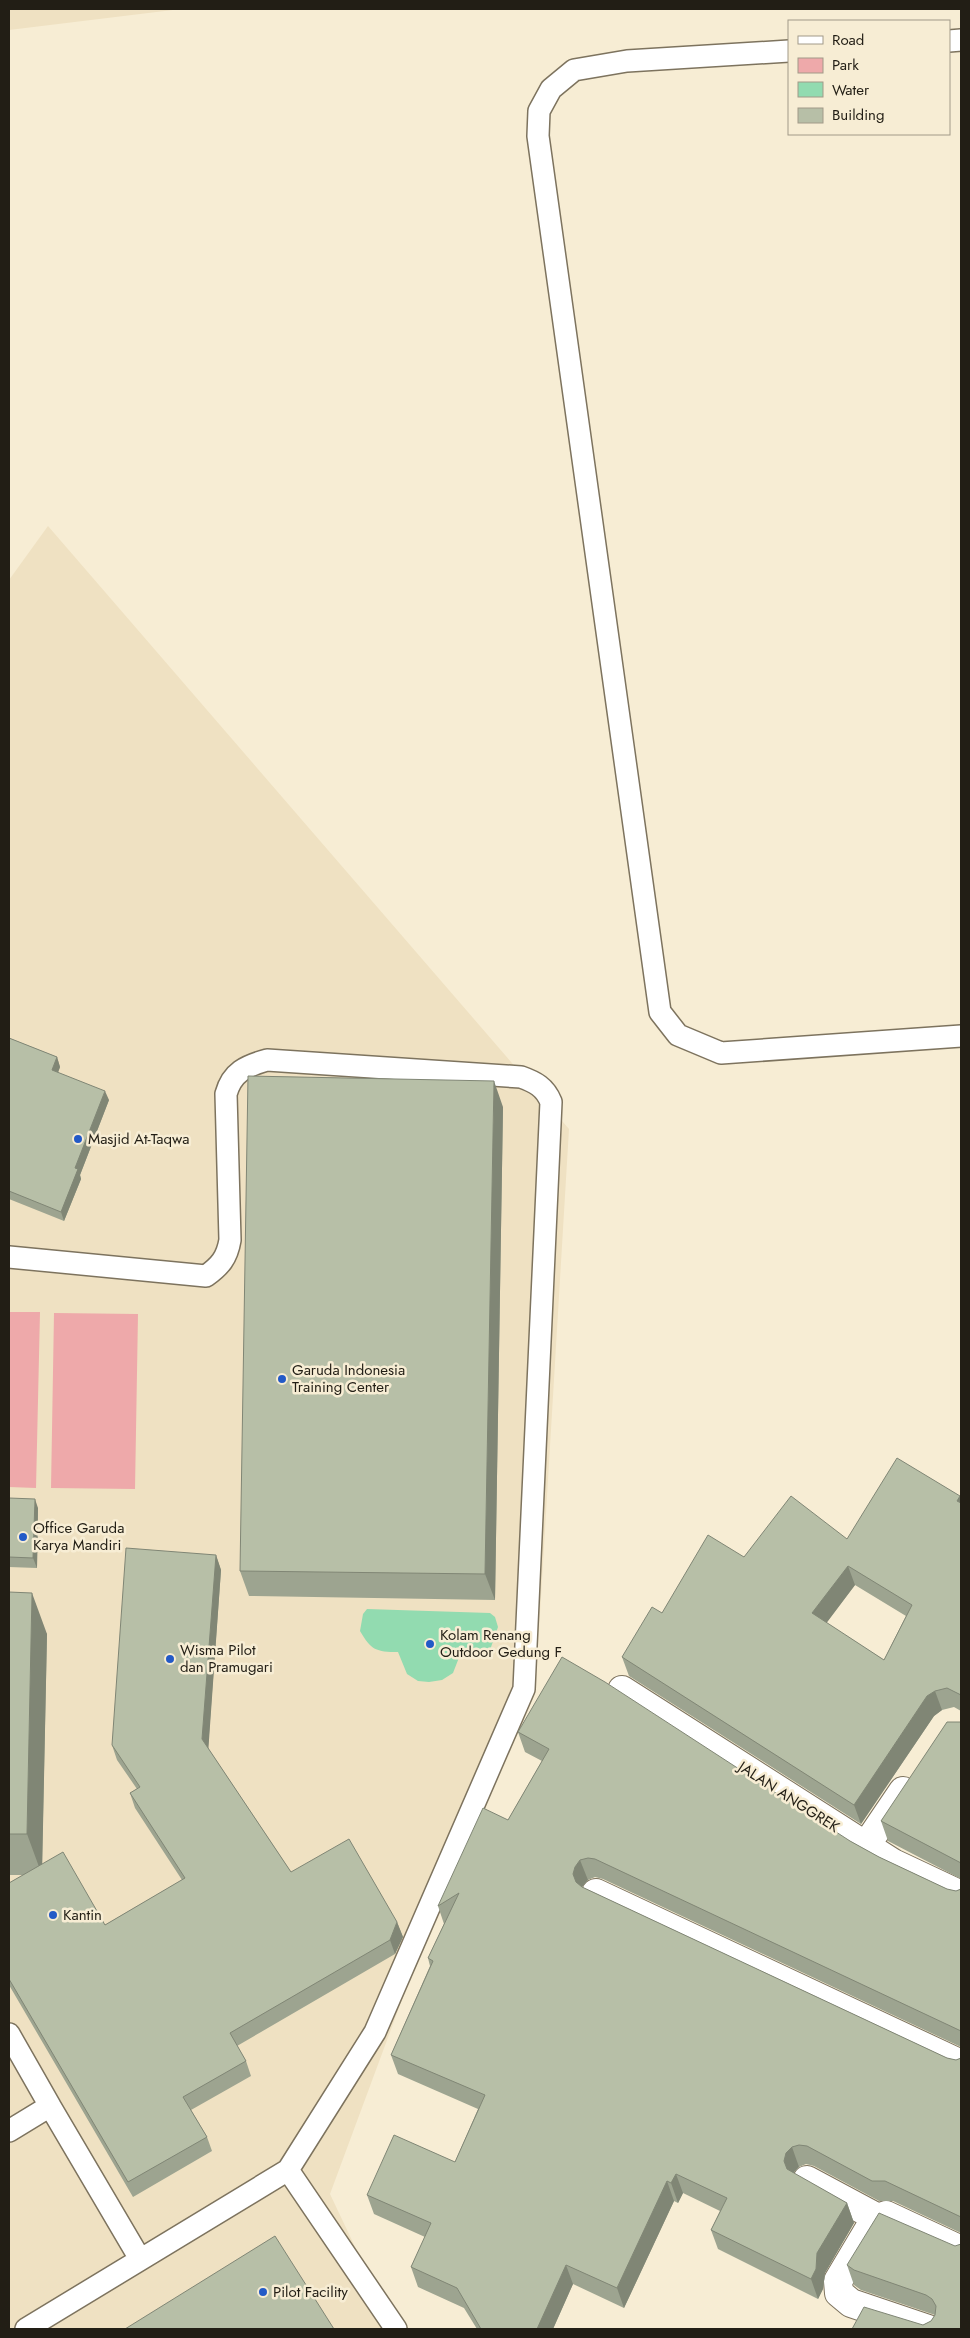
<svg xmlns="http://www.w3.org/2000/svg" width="970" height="2338" font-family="Jost,sans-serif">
  <rect width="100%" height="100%" fill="#f7edd4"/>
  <!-- built -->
  <path fill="#efe1c2" d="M 9,9 L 181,9 L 9,30 Z
    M 48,526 L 569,1129 L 539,1630 L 330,2194 L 394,2329 L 9,2329 L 9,580 Z"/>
  <!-- green -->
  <path fill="#eea9aa" d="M 9,1312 L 40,1312 L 36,1488 L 9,1487 Z
    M 54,1313 L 138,1314 L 135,1489 L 51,1488 Z"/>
  <!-- water -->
  <path fill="#92dbb0" d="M 367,1609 L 490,1613 L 495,1617 L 498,1627 L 490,1650 L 482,1655 L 460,1655 L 453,1673 L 442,1680 L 429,1682 L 418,1681 L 407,1674 L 398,1652 C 376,1652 371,1650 360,1631 L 363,1614 Z"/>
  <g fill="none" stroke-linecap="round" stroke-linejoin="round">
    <!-- service casing -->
    <g stroke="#7d735e" stroke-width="24">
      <path id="service" d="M 949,41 L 961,40
        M 789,51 L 627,61 L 574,70 L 551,89 L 539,111 L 538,136 L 660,1012 L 678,1035 L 721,1053 L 961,1036
        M 9,1257 L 206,1276 C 220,1266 227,1258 230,1240 L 226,1094 C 232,1072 246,1066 267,1060 L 521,1077 C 535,1082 545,1087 551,1102 L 524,1689 L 375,2032 L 288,2170 L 26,2329
        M 9,2034 L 50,2106
        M 9,2131 L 50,2106 L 140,2259
        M 288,2170 L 396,2329"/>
    </g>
    <!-- minor casing -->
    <g stroke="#7d735e" stroke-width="30">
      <path id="minor" d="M 622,1690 L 893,1863 L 961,1895
        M 865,1847 L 903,1791
        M 596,1893 L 961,2064
        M 807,2180 L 878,2218
        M 928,2329 L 851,2303 L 839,2293 L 838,2281 L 872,2224 L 878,2218 L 886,2215 L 961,2250"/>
    </g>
    <!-- service -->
    <use href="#service" stroke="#fff" stroke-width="21"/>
    <!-- minor -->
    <use href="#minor" stroke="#fff" stroke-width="28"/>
  </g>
  <!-- wall -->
  <path fill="#9da490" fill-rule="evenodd" d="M 9,1038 L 57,1057 L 60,1067 L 58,1073 L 109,1100 L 80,1175 L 81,1179 L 64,1221 L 9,1199 Z
    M 503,1107 L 495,1600 L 249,1596 L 240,1571 Z
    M 960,1496 L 961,1500 L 961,1711 L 954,1707 L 942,1710 L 934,1716 L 861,1824 L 629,1676 L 622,1657 L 662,1613 L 744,1557 L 847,1539 ZM 855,1585 L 906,1616 L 884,1660 L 826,1623 Z
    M 9,1498 L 38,1508 L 37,1568 L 9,1567 Z
    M 216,1555 L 221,1570 L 208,1748 L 291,1872 L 397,1922 L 403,1937 L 395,1954 L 237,2046 L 246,2061 L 251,2076 L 191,2110 L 207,2137 L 212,2151 L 133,2197 L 9,1985 L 9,1883 L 23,1875 L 9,1875 L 9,1592 L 47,1634 L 42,1864 L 105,1925 L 182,1880 L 135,1808 L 130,1793 L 137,1789 L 117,1760 L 112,1745 Z
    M 961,1722 L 961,1879 L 888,1841 L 881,1821 Z
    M 518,1732 L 850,1841 L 879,1857 L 947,1889 L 956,1891 L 961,1889 L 961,2047 L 603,1879 L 595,1877 L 588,1880 L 582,1887 L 947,2058 L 956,2060 L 961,2058 L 961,2233 L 893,2201 L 879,2201 L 814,2166 L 806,2164 L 799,2167 L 793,2173 L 847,2203 L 854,2223 L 825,2273 L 823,2289 L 818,2299 L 718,2249 L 711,2230 L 720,2211 L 683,2193 L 678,2203 L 674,2201 L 624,2308 L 573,2284 L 553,2329 L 477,2329 L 464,2308 L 418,2287 L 411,2267 L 425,2237 L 374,2214 L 367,2195 L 455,2162 L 478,2109 L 398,2074 L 391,2055 L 430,1966 L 428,1958 L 444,1924 L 438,1906 L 508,1820 L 542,1761 L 525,1752 Z
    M 955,2246 L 961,2329 L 923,2325 L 931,2321 L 935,2315 L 861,2290 L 854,2285 L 847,2265 Z"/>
  <!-- shaded-wall -->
  <path fill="#808675" d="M 57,1057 L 60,1067 L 55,1080 L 52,1070 Z
    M 494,1081 L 503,1107 L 495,1600 L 485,1574 Z
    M 105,1091 L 109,1100 L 80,1175 L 81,1179 L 64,1221 L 61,1212 L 75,1168 Z
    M 960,1496 L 961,1500 L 961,1513 L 957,1501 Z
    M 35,1499 L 38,1508 L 37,1568 L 33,1558 Z
    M 216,1555 L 221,1570 L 208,1754 L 202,1739 Z
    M 848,1566 L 855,1585 L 819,1633 L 812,1613 Z
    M 32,1593 L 47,1634 L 42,1875 L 27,1834 Z
    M 935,1691 L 942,1710 L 934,1716 L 861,1824 L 854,1805 L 927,1696 Z
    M 580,1860 L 588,1880 L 582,1887 L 583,1902 L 573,1874 L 575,1867 Z
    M 397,1922 L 403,1937 L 395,1954 L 390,1940 Z
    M 792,2147 L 799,2167 L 794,2172 L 791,2181 L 784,2161 L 786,2153 Z
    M 676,2174 L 683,2193 L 678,2203 L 671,2183 Z
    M 667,2181 L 674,2201 L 624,2308 L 617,2288 Z
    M 847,2203 L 854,2223 L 825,2273 L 823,2289 L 818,2299 L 811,2279 L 817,2253 Z
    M 566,2265 L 573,2284 L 553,2329 L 537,2329 Z"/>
  <!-- building -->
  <path fill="#b7bfa7" stroke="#808675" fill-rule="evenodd" d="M 9,1038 L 57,1057 L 52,1070 L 105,1091 L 75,1168 L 78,1169 L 61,1212 L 9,1191 Z
    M 248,1076 L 494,1081 L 485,1574 L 240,1571 Z
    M 897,1458 L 960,1496 L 957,1501 L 961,1503 L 961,1695 L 947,1688 L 935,1691 L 927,1696 L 854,1805 L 622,1657 L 652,1607 L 662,1613 L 708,1535 L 744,1557 L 791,1496 L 847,1539 ZM 848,1566 L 912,1605 L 884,1660 L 812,1613 Z
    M 9,1498 L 35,1499 L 33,1558 L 9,1557 Z
    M 126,1548 L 216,1555 L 202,1739 L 291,1872 L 349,1839 L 397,1922 L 390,1940 L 230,2033 L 246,2061 L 183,2097 L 207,2137 L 128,2182 L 9,1979 L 9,1883 L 63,1852 L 105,1925 L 185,1878 L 130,1793 L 140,1787 L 112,1745 Z
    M 9,1592 L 32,1593 L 27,1834 L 9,1834 Z
    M 562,1657 L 605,1682 L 850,1841 L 879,1857 L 947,1889 L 956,1891 L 961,1889 L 961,2031 L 595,1859 L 588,1858 L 580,1860 L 575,1867 L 573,1874 L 576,1882 L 582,1887 L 947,2058 L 956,2060 L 961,2058 L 961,2217 L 885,2181 L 872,2181 L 807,2146 L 799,2145 L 792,2147 L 786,2153 L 784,2161 L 787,2169 L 847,2203 L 817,2253 L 816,2269 L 811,2279 L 711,2230 L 727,2198 L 676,2174 L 671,2183 L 667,2181 L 617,2288 L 566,2265 L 537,2329 L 481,2329 L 457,2288 L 411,2267 L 431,2223 L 367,2195 L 394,2135 L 455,2162 L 485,2095 L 391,2055 L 433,1961 L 428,1958 L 459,1893 L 438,1906 L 483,1808 L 508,1820 L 549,1749 L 518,1732 Z
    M 947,1722 L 961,1722 L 961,1863 L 881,1821 Z
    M 879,2213 L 955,2246 L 961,2244 L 961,2329 L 852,2329 L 864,2307 L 923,2325 L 931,2321 L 935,2315 L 936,2306 L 932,2299 L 926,2295 L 854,2270 L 847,2265 Z
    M 275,2236 L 334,2329 L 125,2329 Z"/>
  <!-- markers -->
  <g fill="#235ac7" stroke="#f7edd4" stroke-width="2">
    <circle cx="78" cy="1139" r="5"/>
    <circle cx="282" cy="1379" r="5"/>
    <circle cx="23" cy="1537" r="5"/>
    <circle cx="430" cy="1644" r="5"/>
    <circle cx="170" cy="1659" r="5"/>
    <circle cx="53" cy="1915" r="5"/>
    <circle cx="263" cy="2292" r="5"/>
  </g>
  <g text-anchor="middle" stroke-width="5" stroke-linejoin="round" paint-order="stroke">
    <!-- poi labels -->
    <g font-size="15" fill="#221e15" stroke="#f7edd4" text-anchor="start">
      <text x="88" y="1144">Masjid At-Taqwa</text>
      <text x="292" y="1375">Garuda Indonesia<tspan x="292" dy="17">Training Center</tspan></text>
      <text x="33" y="1533">Office Garuda<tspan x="33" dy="17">Karya Mandiri</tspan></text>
      <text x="440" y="1640">Kolam Renang<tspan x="440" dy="17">Outdoor Gedung F</tspan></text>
      <text x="180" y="1655">Wisma Pilot<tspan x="180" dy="17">dan Pramugari</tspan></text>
      <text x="63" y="1920">Kantin</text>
      <text x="273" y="2297">Pilot Facility</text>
    </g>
    <!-- street labels -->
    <g font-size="15" fill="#221e15" stroke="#f7edd4">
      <text transform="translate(789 1797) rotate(33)" y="5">JALAN ANGGREK</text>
    </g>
  </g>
  <!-- border -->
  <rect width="970" height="2338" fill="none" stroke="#221e15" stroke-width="20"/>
  <!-- legend -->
  <rect x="788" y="20" width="162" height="115" fill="#f7edd4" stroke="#a29a88"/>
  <rect x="798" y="36" width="25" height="8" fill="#ffffff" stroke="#a29a88"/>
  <text x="832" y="45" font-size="15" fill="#221e15">Road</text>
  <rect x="798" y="58" width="25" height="15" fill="#eea9aa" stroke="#a29a88"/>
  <text x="832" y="70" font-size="15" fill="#221e15">Park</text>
  <rect x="798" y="82" width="25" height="15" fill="#92dbb0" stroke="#a29a88"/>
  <text x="832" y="95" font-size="15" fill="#221e15">Water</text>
  <rect x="798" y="108" width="25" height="15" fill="#b7bfa7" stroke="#a29a88"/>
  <text x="832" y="120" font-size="15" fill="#221e15">Building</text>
</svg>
